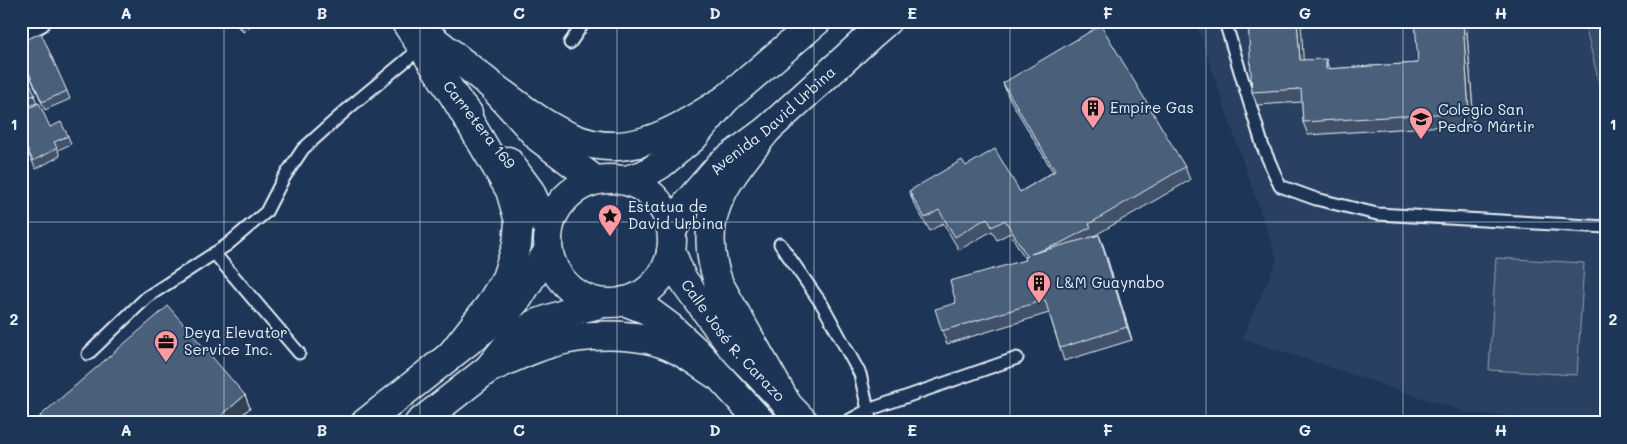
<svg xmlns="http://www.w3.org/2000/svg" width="1627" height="444" font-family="Mali,sans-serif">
  <rect width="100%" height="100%" fill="#1d3557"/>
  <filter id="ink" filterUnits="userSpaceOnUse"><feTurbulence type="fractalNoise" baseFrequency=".02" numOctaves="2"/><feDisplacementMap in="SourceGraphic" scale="10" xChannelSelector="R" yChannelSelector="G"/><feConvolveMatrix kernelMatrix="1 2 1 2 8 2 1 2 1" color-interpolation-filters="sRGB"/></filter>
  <g filter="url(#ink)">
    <!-- built -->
    <path fill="#2a4162" d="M 1195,21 L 1606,21 L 1606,423 L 1467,413 L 1242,338 L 1277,260 Z"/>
    <!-- green -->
    <path fill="#374d6c" stroke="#909fb2" d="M 1584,21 L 1606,21 L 1606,94 L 1602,95 Z
      M 1496,258 L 1584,263 L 1577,375 L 1489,370 Z"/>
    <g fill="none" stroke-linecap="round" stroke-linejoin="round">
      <!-- service casing -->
      <g stroke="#e8f1f8" stroke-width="15">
        <path id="service" d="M 1227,21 L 1226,25 L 1263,147 L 1280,186 L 1316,199 L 1377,214 L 1606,227
          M 570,43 L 585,21
          M 780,244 L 823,306 L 860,374 L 871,423
          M 214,253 L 299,353
          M 88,354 L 147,297 L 227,245 L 266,212 L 283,179 L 303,149 L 351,106 L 422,47
          M 844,423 L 868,410 L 1017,358"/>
      </g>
      <!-- minor casing -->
      <g stroke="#e8f1f8" stroke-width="26">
        <path id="minor" d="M 21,30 L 39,21"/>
      </g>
      <!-- tertiary casing -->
      <g stroke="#e8f1f8" stroke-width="31">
        <g id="tertiary">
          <path d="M 405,21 L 456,99 L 468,113"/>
          <path d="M 419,28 L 491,85 L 539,138 L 595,180"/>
          <path d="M 491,85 C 516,103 542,125 571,137 C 629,163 677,129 726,99"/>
          <path d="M 767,130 C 727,181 694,215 719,284 L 787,404"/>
          <path d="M 508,161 L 530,191 L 548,230"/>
          <circle cx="610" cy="241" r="62"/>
          <path d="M 626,180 L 643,175 L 660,165 L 693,138 L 726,99 L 817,21"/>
          <path id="s1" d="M 672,231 L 688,202 L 721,164 L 767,130 L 871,35 L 887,21"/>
          <path id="s2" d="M 671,251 L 682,278 L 731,346 L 805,423"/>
          <path d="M 624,301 L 647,310 L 670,327 L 695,350 L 762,423"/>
          <path d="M 450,356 L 489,306 L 506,278 L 517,245 L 519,221 L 510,190 L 456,99"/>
          <path d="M 488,369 C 509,360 530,349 552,343 C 585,333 637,332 669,346 C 686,353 702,366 718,376"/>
          <path d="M 365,423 L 508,310 L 519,297 L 548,251"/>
          <path d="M 419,423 L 488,369 L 510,342 L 524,331 L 535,324 L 572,311 L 604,303"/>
        </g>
      </g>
      <!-- service -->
      <use href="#service" stroke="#1d3557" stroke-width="11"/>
      <!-- minor -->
      <use href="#minor" stroke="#1d3557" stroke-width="22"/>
      <!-- tertiary -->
      <use href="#tertiary" stroke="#1d3557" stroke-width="28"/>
    </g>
    <!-- wall -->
    <path fill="#3f5169" stroke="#e8f1f8" d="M 232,21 L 256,21 L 243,32 Z
      M 1466,21 L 1474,124 L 1308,135 L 1303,122 L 1302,102 L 1257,105 L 1252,92 L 1304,60 L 1329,69 L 1418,63 Z
      M 21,42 L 67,91 L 70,99 L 45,110 L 21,56 Z
      M 21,62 L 37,103 L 21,109 Z
      M 1003,83 L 1185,167 L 1190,180 L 1094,236 L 1099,235 L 1104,248 L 1132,340 L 1064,361 L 1049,313 L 947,344 L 942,331 L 956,303 L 1025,260 L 1024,257 L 1010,233 L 997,240 L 992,231 L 959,250 L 943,223 L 930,231 L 914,204 L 909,191 L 966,166 L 1020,192 L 1053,172 L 1008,96 Z
      M 21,112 L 68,136 L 71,144 L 58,150 L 60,156 L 36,169 L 21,139 Z
      M 245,395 L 250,408 L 232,423 L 43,423 L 40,416 Z"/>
    <!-- shaded-wall -->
    <path fill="#334255" stroke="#e8f1f8" d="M 239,21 L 256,21 L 243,32 Z
      M 1297,21 L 1301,21 L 1304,73 L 1300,60 Z
      M 1463,21 L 1466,21 L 1474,124 L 1469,112 Z
      M 1326,59 L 1330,72 L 1326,69 Z
      M 1099,235 L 1104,248 L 1132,340 L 1127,327 Z
      M 245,395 L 250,408 L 232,423 L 213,423 Z"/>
    <!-- building -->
    <path fill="#495e7a" stroke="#e8f1f8" d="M 1248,21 L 1297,21 L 1300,60 L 1326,59 L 1326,69 L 1418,63 L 1415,21 L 1463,21 L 1469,112 L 1303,122 L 1301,89 L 1252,92 Z
      M 1101,25 L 1185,167 L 1089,224 L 1091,227 L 1059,244 L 1031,254 L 1099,235 L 1127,327 L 1060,348 L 1045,300 L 942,331 L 935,309 L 956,303 L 950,281 L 1025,260 L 1024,257 L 1027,256 L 1005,220 L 992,227 L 987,218 L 955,237 L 939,210 L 925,218 L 909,191 L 962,160 L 966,166 L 995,149 L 1020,192 L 1055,171 L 1003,83 Z
      M 41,33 L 67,91 L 42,102 L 21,55 L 21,42 Z
      M 21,62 L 35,95 L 21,100 Z
      M 39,103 L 50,127 L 61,122 L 68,136 L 54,142 L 57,148 L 33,161 L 21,137 L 21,112 Z
      M 168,306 L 245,395 L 213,423 L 46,423 L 40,416 Z"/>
  </g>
  <!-- grid -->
  <path fill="none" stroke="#e8f1f8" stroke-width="1" stroke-opacity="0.55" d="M 224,21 L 224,423M 420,21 L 420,423M 617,21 L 617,423M 814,21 L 814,423M 1010,21 L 1010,423M 1206,21 L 1206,423M 1403,21 L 1403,423M 21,222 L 1606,222"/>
  <!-- icons -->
  <defs>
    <g id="building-pin" transform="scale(1.25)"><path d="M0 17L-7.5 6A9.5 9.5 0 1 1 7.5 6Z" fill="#ff9aa2" stroke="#1d3557"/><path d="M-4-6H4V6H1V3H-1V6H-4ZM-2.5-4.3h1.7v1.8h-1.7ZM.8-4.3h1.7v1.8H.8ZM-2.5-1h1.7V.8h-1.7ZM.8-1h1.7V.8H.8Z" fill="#111"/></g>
    <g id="university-pin" transform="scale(1.25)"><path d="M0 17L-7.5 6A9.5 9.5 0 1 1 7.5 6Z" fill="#ff9aa2" stroke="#1d3557"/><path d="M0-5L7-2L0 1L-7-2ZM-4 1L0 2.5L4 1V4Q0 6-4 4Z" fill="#111"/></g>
    <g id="sight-pin" transform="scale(1.25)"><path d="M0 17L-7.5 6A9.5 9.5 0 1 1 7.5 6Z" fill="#ff9aa2" stroke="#1d3557"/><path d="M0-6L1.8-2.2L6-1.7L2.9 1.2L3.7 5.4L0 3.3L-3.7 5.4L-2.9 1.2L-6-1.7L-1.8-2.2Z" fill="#111"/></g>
    <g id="office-pin" transform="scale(1.25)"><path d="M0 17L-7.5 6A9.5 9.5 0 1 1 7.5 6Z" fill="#ff9aa2" stroke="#1d3557"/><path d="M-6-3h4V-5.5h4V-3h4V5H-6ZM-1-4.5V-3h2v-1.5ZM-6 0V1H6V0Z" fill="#111"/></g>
  </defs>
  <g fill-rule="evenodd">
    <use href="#building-pin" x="1093" y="108"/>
    <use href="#university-pin" x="1421" y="119"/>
    <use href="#sight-pin" x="610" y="216"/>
    <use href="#building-pin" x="1039" y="283"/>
    <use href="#office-pin" x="166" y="342"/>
  </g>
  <g text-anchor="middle" stroke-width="4" stroke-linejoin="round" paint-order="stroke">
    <!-- poi labels -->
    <g font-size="15" fill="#e8f1f8" stroke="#1d3557" text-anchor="start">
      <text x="1110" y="113">Empire Gas</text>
      <text x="1438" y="115">Colegio San<tspan x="1438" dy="17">Pedro Mártir</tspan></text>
      <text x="628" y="212">Estatua de<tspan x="628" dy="17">David Urbina</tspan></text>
      <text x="1056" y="288">L&amp;M Guaynabo</text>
      <text x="184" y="338">Deya Elevator<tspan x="184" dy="17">Service Inc.</tspan></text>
    </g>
    <!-- street labels -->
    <g font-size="15" fill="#e8f1f8" stroke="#1d3557">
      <text dy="5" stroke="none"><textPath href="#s1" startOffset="151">Avenida David Urbina</textPath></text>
      <text transform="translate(479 125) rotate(52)" y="5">Carretera 169</text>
      <text dy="5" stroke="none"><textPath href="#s2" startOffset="110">Calle José R. Carazo</textPath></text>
    </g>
  </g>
  <!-- margin -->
  <rect width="1627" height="444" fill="none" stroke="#1d3557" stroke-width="55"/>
  <rect x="28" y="28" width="1572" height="388" fill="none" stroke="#e8f1f8" stroke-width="2"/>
  <g font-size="16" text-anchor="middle" font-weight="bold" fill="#e8f1f8">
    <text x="126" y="19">A</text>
    <text x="322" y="19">B</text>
    <text x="519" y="19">C</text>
    <text x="715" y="19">D</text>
    <text x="912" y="19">E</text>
    <text x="1108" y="19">F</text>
    <text x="1305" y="19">G</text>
    <text x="1501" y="19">H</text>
    <text x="14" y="130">1</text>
    <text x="1613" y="130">1</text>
    <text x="14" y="325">2</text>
    <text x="1613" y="325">2</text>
    <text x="126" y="436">A</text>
    <text x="322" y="436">B</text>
    <text x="519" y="436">C</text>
    <text x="715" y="436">D</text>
    <text x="912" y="436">E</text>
    <text x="1108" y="436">F</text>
    <text x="1305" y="436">G</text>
    <text x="1501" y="436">H</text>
  </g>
</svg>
